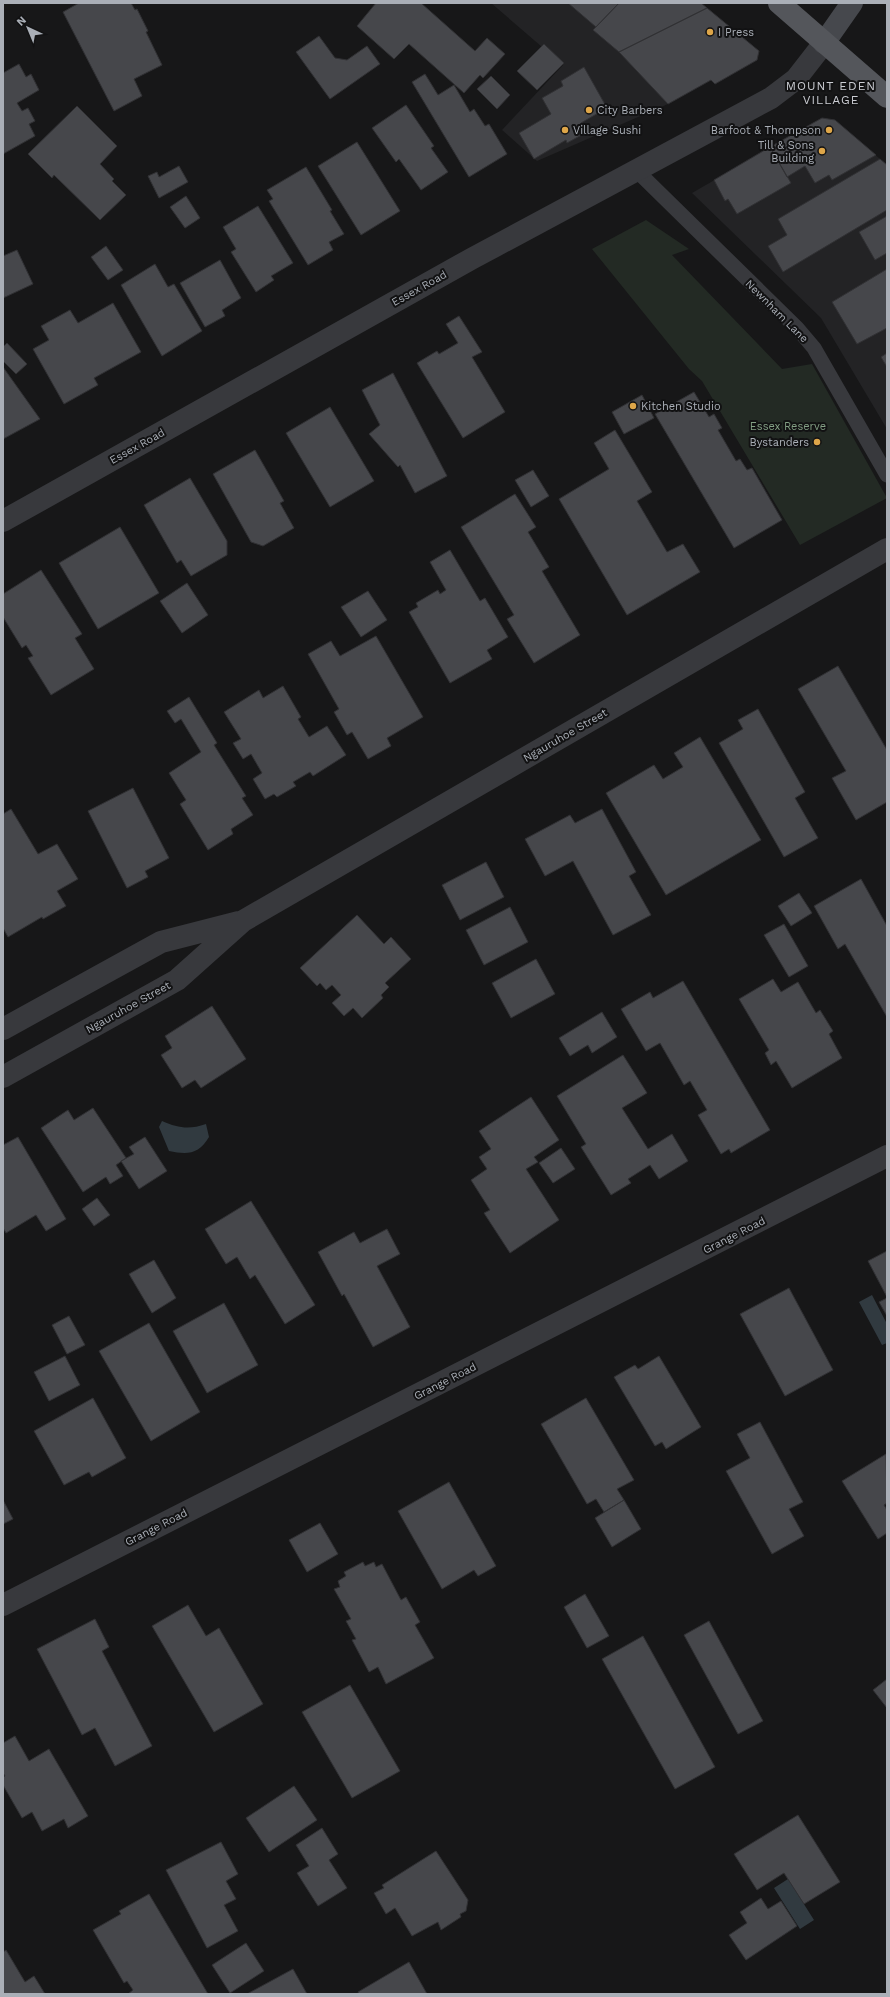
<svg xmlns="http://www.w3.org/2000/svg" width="890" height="1997" font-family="'Work Sans',sans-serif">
  <rect width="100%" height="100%" fill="#171718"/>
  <!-- built -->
  <path fill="#232325" d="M 491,3 L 701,3 L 759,51 L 757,60 L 715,84 L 710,80 L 668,104 L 537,161 L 502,130 L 563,65 Z
    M 822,118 L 835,120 L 887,165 L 887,429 L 821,318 L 692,193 Z"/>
  <!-- green -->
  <path fill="#232a24" d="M 646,220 L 689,249 L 672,255 L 782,369 L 812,364 L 887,498 L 800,545 L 702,381 L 689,369 L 592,249 Z"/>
  <!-- water -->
  <path fill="#313a40" d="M 162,1121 C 178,1128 189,1130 206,1124 L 209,1137 C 199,1154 188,1155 169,1151 L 159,1127 Z
    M 872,1295 L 887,1324 L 887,1343 L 882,1345 L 859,1302 Z
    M 788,1879 L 814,1920 L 800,1929 L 774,1888 Z"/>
  <!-- building -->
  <path fill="#46474b" stroke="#313134" d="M 79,3 L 131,3 L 135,10 L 137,9 L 148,31 L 146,32 L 162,65 L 134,79 L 142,96 L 114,111 L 63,12 Z
    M 376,3 L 421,3 L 475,51 L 487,38 L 505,54 L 483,78 L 480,75 L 464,93 L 409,44 L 394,59 L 357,26 Z
    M 568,3 L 619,3 L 596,27 Z
    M 619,3 L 701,3 L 707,8 L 619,52 L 593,30 Z
    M 707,8 L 759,51 L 757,60 L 715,84 L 711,80 L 668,104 L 619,52 Z
    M 319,36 L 335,58 L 347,60 L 367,46 L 380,64 L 330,99 L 296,52 Z
    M 544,44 L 564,63 L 537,90 L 517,71 Z
    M 19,64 L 26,77 L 31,74 L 39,90 L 17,103 L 22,111 L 28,108 L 35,121 L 29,124 L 35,136 L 3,154 L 3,73 Z
    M 584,67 L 607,108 L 581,123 L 587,132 L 567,143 L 566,140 L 534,159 L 519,133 L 551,114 L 542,98 L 563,86 L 561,81 Z
    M 425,74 L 438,95 L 454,85 L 470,112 L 474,109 L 485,126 L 489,124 L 507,154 L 469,177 L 412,82 Z
    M 491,76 L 510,95 L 497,109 L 477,89 Z
    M 406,105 L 434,146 L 431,148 L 448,172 L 421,190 L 399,159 L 396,162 L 372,128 Z
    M 77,106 L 117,146 L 100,164 L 114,179 L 112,181 L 126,195 L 100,220 L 54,175 L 52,178 L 28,154 Z
    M 822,118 L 835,120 L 876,155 L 832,180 L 829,175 L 815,183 L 805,166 L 787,177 L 770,147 Z
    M 357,142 L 400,211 L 361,235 L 318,166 Z
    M 770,147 L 791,183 L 737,214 L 728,199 L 725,201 L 714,180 Z
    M 880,159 L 887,165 L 887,210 L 783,272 L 768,246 L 787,235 L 778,219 Z
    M 179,166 L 188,182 L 159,198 L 148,176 L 157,172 L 159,177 Z
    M 306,167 L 332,210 L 330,211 L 344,234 L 329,242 L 333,250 L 308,265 L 269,201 L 273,199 L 267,190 Z
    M 186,196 L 200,218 L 185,228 L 170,207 Z
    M 258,206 L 293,263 L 271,276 L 274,280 L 256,292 L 231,252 L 236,249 L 223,227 Z
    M 887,216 L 887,253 L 875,260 L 859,232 Z
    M 106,246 L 123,270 L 108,280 L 91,257 Z
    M 17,250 L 33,284 L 3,298 L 3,256 Z
    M 220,260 L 241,298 L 222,310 L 225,316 L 205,327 L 180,283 Z
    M 155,264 L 168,287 L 174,284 L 202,331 L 162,356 L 121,285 Z
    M 887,269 L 887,328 L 857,344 L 832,302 Z
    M 113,303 L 141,352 L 94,378 L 98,385 L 64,404 L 33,349 L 49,340 L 41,326 L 70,310 L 78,323 Z
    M 459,316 L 482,352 L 472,357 L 505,412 L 463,438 L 417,363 L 437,351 L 439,354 L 458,343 L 446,324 Z
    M 7,343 L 27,364 L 16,374 L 3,361 L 3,347 Z
    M 887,353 L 887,367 L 881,357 Z
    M 3,367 L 40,419 L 3,439 Z
    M 393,373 L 447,476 L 415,493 L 400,465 L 398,467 L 369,434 L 380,425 L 362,390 Z
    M 694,392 L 709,417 L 714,414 L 722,428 L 718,430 L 736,461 L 740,459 L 747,470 L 752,468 L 782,520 L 734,548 L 655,414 Z
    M 642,395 L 654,418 L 624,434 L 612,412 Z
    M 330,407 L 374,481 L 330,507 L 286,433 Z
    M 615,430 L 652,492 L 637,501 L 667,552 L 683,544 L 700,572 L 627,615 L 559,499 L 609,469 L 594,443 Z
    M 255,450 L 284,501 L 280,503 L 294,528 L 263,546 L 251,542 L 213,474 Z
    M 533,470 L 549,496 L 531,507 L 515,480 Z
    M 190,478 L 227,541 L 227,555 L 191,576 L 181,560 L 177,563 L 144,505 Z
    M 515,494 L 536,527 L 528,532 L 549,567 L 542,571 L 580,635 L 534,663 L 507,619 L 514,615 L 461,527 Z
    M 120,527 L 159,593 L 98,629 L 59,563 Z
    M 450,550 L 480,601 L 485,598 L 508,637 L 487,650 L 492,659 L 450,683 L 409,612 L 418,607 L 416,603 L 438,590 L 440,594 L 446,590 L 430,562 Z
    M 41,570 L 82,634 L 75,638 L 94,669 L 51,695 L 28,658 L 33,656 L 26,645 L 22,648 L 3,617 L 3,594 Z
    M 187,583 L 208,615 L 182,633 L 160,601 Z
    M 368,591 L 387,620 L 361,637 L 341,607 Z
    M 376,636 L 423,717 L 387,738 L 391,746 L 368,759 L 352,732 L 347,735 L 334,712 L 339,709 L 308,654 L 331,641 L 340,656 Z
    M 838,666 L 887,750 L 887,802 L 856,820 L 832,778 L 846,771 L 798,689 Z
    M 283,686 L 301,717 L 298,719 L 309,737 L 327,726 L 346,755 L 313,776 L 310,772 L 293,782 L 296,786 L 277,797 L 274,794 L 265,799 L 253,779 L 262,773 L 251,754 L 243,759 L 233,743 L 241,739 L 224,712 L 259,690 L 263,698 Z
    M 189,697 L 217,743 L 214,745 L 246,796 L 242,798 L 253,815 L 231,829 L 233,834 L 208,850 L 180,804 L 186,800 L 169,773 L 201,752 L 181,719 L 175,723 L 167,711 Z
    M 758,709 L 805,792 L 795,798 L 818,838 L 784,857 L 719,743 L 743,729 L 738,720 Z
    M 700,737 L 761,840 L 666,895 L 606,793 L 654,765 L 663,779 L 683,767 L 674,753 Z
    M 133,788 L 169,858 L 145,871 L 148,877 L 127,888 L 88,811 Z
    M 11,809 L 38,854 L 57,844 L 78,879 L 57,891 L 66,906 L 43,919 L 42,917 L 8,937 L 3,928 L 3,814 Z
    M 602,809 L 636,872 L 629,876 L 651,915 L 613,935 L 573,861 L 545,876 L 525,839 L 570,815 L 575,823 Z
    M 486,862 L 504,897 L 460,920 L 442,885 Z
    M 861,879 L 887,926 L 887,1017 L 845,944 L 838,949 L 814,906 Z
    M 799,893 L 812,913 L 791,926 L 778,906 Z
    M 510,907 L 528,942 L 484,965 L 466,930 Z
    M 357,915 L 384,944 L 391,937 L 411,959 L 385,983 L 389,987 L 381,995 L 383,998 L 362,1018 L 353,1008 L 344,1016 L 332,1003 L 341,995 L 332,985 L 326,990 L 320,983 L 317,986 L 300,968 Z
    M 784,924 L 808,966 L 789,977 L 764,935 Z
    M 536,959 L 555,994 L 511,1018 L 492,983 Z
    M 773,979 L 781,992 L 798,982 L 816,1013 L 820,1010 L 833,1031 L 829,1034 L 842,1058 L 792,1088 L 776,1061 L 771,1065 L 765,1053 L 769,1050 L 739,999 Z
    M 683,981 L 770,1130 L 731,1153 L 729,1149 L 721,1154 L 698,1115 L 707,1110 L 690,1081 L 684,1085 L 660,1043 L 646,1051 L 621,1009 L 650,992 L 653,998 Z
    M 212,1006 L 246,1059 L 201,1088 L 195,1080 L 182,1088 L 161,1055 L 172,1048 L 165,1036 Z
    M 602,1012 L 617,1037 L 592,1053 L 588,1045 L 570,1056 L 559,1038 Z
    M 623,1055 L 647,1093 L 622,1108 L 648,1149 L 672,1134 L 688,1161 L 659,1179 L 650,1165 L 628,1179 L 631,1183 L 611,1195 L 581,1147 L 586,1144 L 557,1096 Z
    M 531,1097 L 559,1140 L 534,1157 L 538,1162 L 526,1169 L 559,1220 L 510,1253 L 484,1213 L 490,1210 L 471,1180 L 487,1169 L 479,1157 L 491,1149 L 479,1131 Z
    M 93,1108 L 126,1158 L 116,1165 L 123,1176 L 110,1184 L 106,1177 L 83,1192 L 41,1128 L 68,1110 L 74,1120 Z
    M 18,1137 L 66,1219 L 46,1231 L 36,1215 L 6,1233 L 3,1228 L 3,1145 Z
    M 145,1137 L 167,1171 L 139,1189 L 121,1161 L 134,1154 L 129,1147 Z
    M 561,1148 L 575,1169 L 553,1183 L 539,1163 Z
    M 97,1198 L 110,1215 L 94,1226 L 82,1209 Z
    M 251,1201 L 315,1305 L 285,1324 L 255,1275 L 250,1279 L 237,1257 L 226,1264 L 205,1229 Z
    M 387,1229 L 400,1254 L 377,1266 L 410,1327 L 373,1347 L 344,1294 L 342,1296 L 318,1252 L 354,1232 L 360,1243 Z
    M 887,1251 L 887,1297 L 868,1261 Z
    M 154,1260 L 176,1298 L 152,1313 L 129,1274 Z
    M 789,1288 L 833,1370 L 785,1396 L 740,1314 Z
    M 887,1298 L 887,1316 L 879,1302 Z
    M 224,1303 L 258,1365 L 207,1393 L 173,1331 Z
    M 69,1316 L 85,1345 L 67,1354 L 52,1325 Z
    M 149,1323 L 200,1412 L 151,1441 L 99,1351 Z
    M 65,1356 L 80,1385 L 49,1401 L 34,1372 Z
    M 659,1356 L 701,1427 L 666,1449 L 662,1442 L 655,1446 L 614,1377 L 635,1365 L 638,1369 Z
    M 93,1398 L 126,1458 L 92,1477 L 89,1472 L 64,1485 L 34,1431 Z
    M 586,1398 L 634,1480 L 617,1489 L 624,1500 L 604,1512 L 596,1499 L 587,1504 L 541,1424 Z
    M 760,1422 L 803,1502 L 789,1509 L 804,1536 L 772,1554 L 726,1471 L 750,1458 L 737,1434 Z
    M 886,1454 L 887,1503 L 884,1505 L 887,1510 L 887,1533 L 878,1539 L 842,1481 Z
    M 449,1482 L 496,1566 L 478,1576 L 474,1570 L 442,1589 L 398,1511 Z
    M 3,1500 L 13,1519 L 3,1524 Z
    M 624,1500 L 641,1529 L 612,1547 L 595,1518 Z
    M 320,1523 L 338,1554 L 307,1572 L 289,1540 Z
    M 363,1562 L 365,1566 L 374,1562 L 376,1567 L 382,1564 L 401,1600 L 406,1597 L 420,1622 L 415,1625 L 434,1658 L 386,1684 L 378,1667 L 369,1672 L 352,1640 L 356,1639 L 346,1621 L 351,1619 L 334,1589 L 340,1587 L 338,1581 L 346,1576 L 344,1572 Z
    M 585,1594 L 609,1636 L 587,1648 L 564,1607 Z
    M 188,1605 L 206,1636 L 219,1628 L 263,1704 L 214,1732 L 152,1626 Z
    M 95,1619 L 109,1647 L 102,1651 L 152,1746 L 115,1766 L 95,1728 L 82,1735 L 37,1649 Z
    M 709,1621 L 763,1721 L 738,1734 L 684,1635 Z
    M 643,1636 L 715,1767 L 675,1789 L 602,1659 Z
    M 887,1679 L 887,1708 L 873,1690 Z
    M 350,1685 L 400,1771 L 352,1798 L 302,1712 Z
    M 15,1736 L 29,1761 L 49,1749 L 88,1816 L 68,1828 L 64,1819 L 42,1831 L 32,1812 L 22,1818 L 3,1785 L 3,1777 L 5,1776 L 3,1773 L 3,1743 Z
    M 294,1786 L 317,1820 L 269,1852 L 246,1818 Z
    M 798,1815 L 840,1882 L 804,1904 L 784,1873 L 757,1890 L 734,1854 Z
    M 322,1828 L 338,1854 L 329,1860 L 347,1888 L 318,1906 L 297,1873 L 309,1866 L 296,1845 Z
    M 221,1842 L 238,1874 L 226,1881 L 236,1899 L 224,1905 L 238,1931 L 207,1948 L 166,1870 Z
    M 436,1851 L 468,1900 L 466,1911 L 460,1914 L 461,1917 L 441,1930 L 438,1922 L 412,1936 L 395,1908 L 386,1914 L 374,1893 L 384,1888 L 382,1885 Z
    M 149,1894 L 208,1994 L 128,1994 L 133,1990 L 127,1981 L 124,1983 L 93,1930 L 121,1914 L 119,1911 Z
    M 761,1898 L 768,1909 L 781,1901 L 797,1926 L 746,1960 L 729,1935 L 747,1923 L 740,1912 Z
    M 246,1943 L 264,1971 L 230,1993 L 212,1965 Z
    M 6,1950 L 25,1982 L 34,1976 L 45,1994 L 3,1994 L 3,1952 Z
    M 409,1962 L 427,1994 L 359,1994 L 358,1992 Z
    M 293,1969 L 307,1994 L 247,1994 Z"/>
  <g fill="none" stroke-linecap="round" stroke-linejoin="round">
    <!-- service -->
    <path stroke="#38393d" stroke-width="15" d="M 636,170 L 797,328 L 814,348 L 887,475"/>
    <!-- minor -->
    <path stroke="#38393d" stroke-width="22" d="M 3,521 L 473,258 L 771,98 L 796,79 L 824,43
      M 3,1029 L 161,942 L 239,922
      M 3,1077 L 177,980 L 243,921 L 887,549
      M 3,1605 L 887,1156"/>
    <!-- secondary -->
    <path stroke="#46484d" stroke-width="22" d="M 824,43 L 852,3"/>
    <!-- primary -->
    <path stroke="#54565b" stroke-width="22" d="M 779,3 L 887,97"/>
  </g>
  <!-- markers -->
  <g fill="#dea649" stroke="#121213" stroke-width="1.5">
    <circle cx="710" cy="32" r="4"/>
    <circle cx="589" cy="110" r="4"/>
    <circle cx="565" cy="130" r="4"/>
    <circle cx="829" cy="130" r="4"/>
    <circle cx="822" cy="151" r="4"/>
    <circle cx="633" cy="406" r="4"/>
    <circle cx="817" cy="442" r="4"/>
  </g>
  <g text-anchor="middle" stroke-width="4" stroke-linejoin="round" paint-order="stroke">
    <!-- poi labels -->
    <g font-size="11" fill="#aaafb7" stroke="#121213" text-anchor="start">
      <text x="718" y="36">I Press</text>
      <text x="597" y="114">City Barbers</text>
      <text x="573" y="134">Village Sushi</text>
      <text x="821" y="134" text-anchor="end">Barfoot &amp; Thompson</text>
      <text x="814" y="149" text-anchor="end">Till &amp; Sons<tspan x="814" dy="13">Building</tspan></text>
      <text x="641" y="410">Kitchen Studio</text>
      <text x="809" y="446" text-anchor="end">Bystanders</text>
    </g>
    <!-- street labels -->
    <g font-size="11" fill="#aaafb7" stroke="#121213">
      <text transform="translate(419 288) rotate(-29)" y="4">Essex Road</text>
      <text transform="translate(777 311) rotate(45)" y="4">Newnham Lane</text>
      <text transform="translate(137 446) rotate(-29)" y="4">Essex Road</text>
      <text transform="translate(565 735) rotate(-30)" y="4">Ngauruhoe Street</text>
      <text transform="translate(128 1007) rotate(-29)" y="4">Ngauruhoe Street</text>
      <text transform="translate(734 1235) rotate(-27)" y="4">Grange Road</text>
      <text transform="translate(445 1381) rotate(-27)" y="4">Grange Road</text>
      <text transform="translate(156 1527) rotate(-27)" y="4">Grange Road</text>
    </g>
    <!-- park labels -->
    <g font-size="11" fill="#839f84" stroke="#121213">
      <text x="788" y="430">Essex Reserve</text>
    </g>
    <!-- neighbourhood labels -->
    <g font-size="12" letter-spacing="1" fill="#cbcdd3" stroke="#121213">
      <text x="831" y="90">MOUNT EDEN<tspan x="831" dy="14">VILLAGE</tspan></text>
    </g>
  </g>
  <!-- border -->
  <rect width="890" height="1997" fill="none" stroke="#aaafb7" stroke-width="8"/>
  <!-- north arrow -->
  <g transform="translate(28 28) rotate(316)" stroke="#121213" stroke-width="3" paint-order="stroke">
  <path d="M0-3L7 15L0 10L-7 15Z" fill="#aaafb7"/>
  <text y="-6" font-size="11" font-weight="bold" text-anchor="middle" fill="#aaafb7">N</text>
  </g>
</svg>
